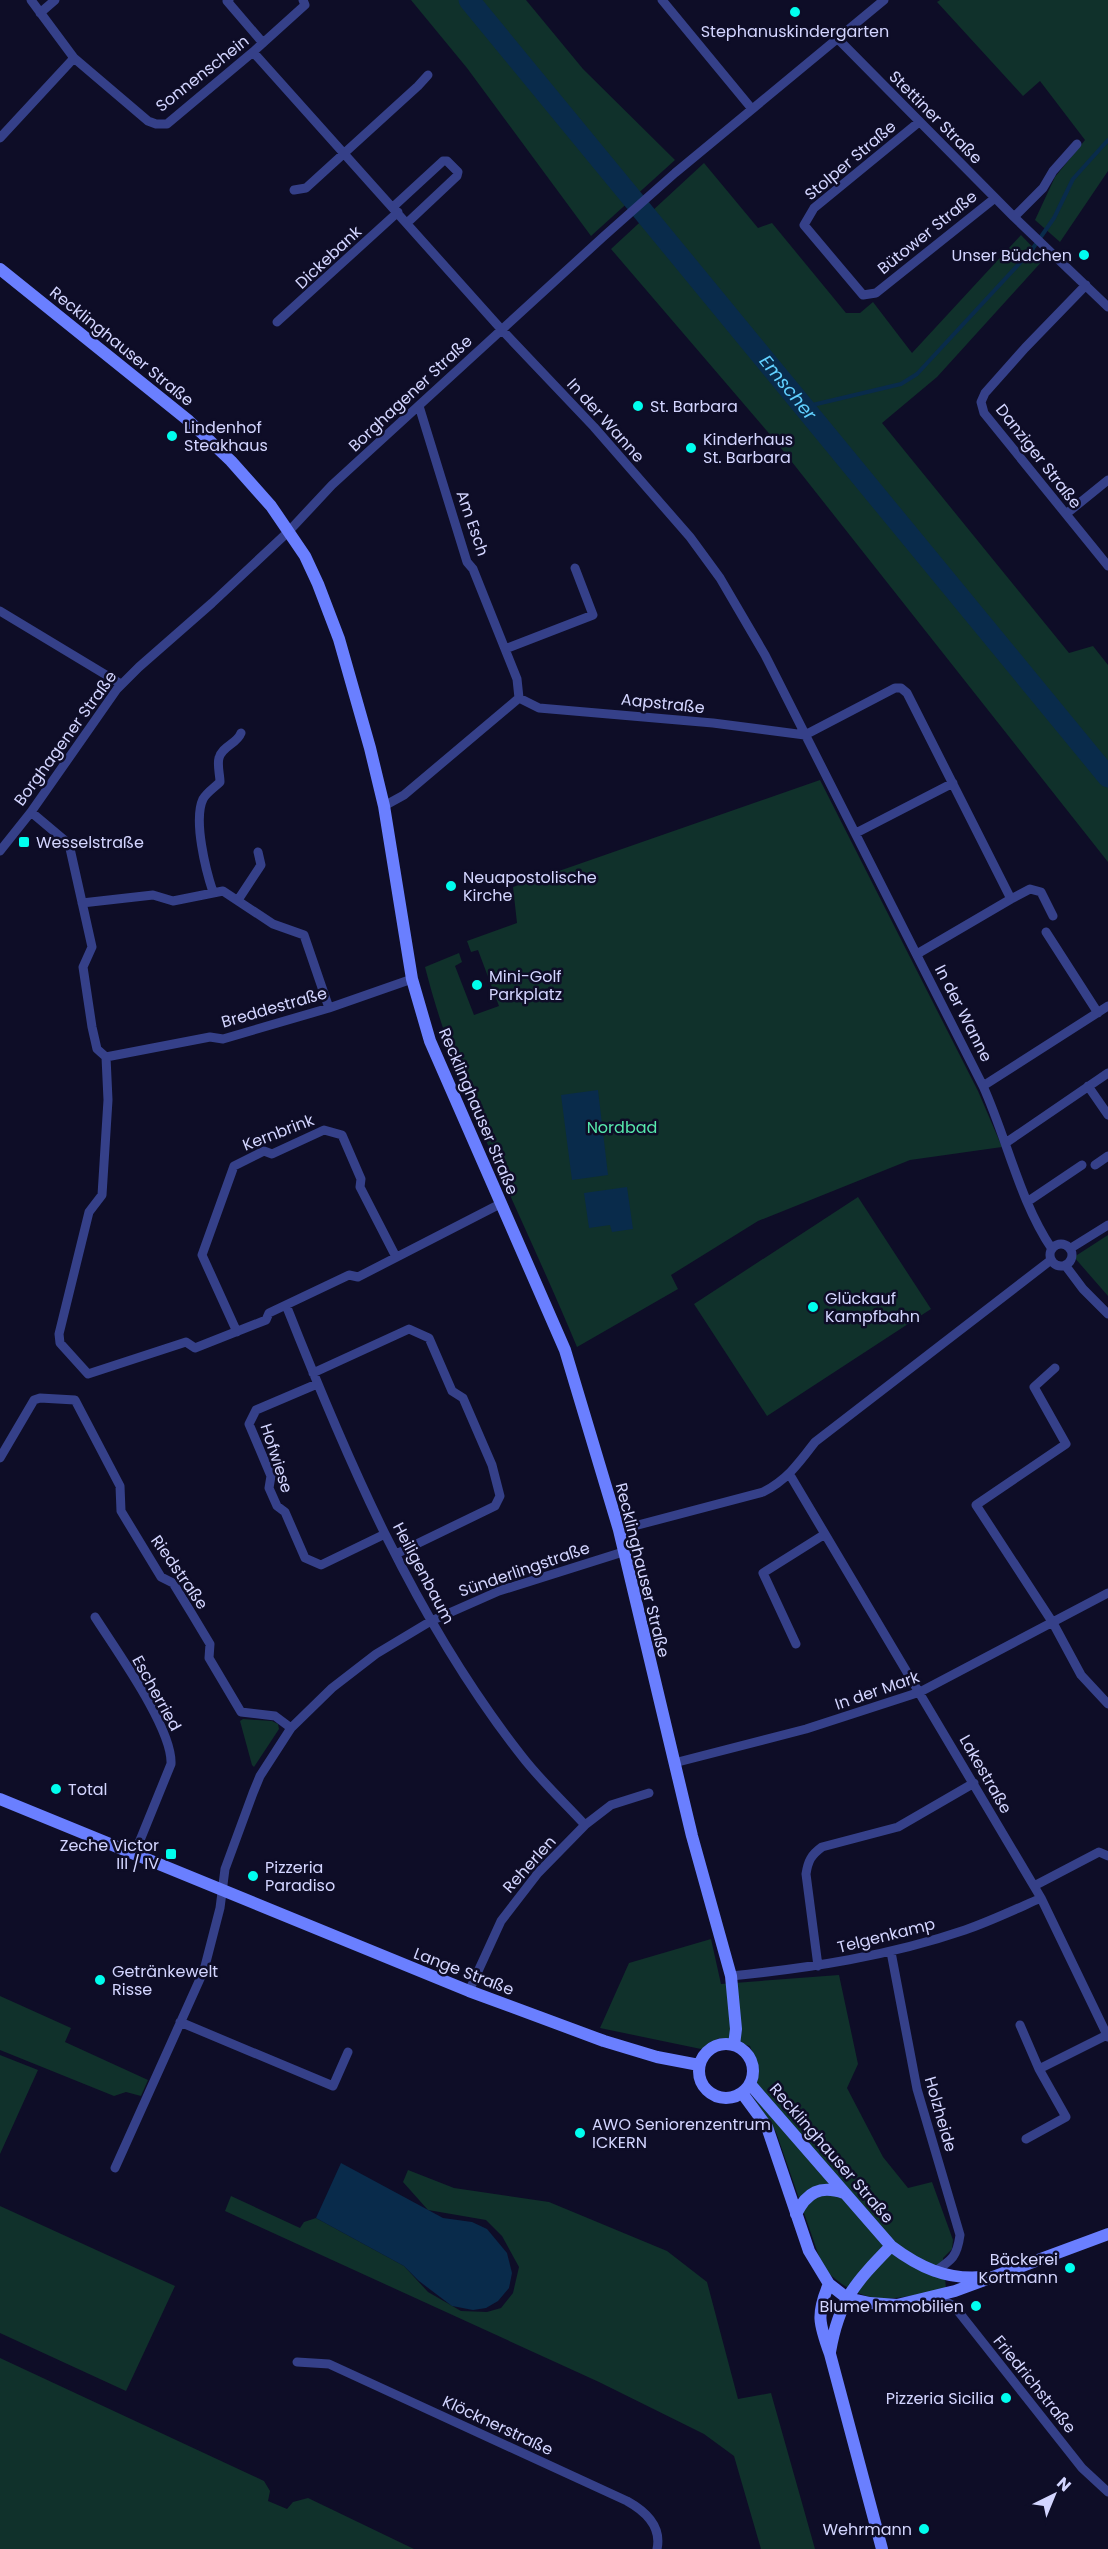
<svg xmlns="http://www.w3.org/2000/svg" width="1108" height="2549" font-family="Poppins,sans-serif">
  <rect width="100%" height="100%" fill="#0e0d27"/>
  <!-- green -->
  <path fill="#10312b" d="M 411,0 L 526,0 L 583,69 L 675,160 L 591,236 L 467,68 Z
    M 940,0 L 1108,0 L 1108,171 L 1060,242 L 1035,220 L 1055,177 L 1085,140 L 1040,81 L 1023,96 L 937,2 Z
    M 704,163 L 758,228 L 772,223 L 846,313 L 860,313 L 873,302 L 912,353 L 1021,235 L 1044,259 L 937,377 L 882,423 L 1069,653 L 1093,646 L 1108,665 L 1108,862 L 773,438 L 611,249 Z
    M 820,780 L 978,1091 L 1002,1147 L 910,1160 L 758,1221 L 671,1275 L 678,1289 L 577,1347 C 525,1221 459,1100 425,967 L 459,953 L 462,962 L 455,966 L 474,1015 L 499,1006 L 478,950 L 471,952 L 467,941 L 517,923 L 513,887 Z
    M 858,1197 L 931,1309 L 767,1416 L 694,1304 Z
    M 1108,1235 L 1108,1296 L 1074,1257 Z
    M 243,1719 L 272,1721 L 278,1724 L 279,1729 L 254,1767 L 252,1765 L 240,1721 Z
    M 711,1939 L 721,1984 L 839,1975 L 858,2064 L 847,2088 L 883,2157 L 908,2188 L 932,2182 L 953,2240 L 952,2249 L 943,2258 L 946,2288 C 893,2300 866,2310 823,2268 L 776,2132 L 751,2094 C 764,2076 756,2065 750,2046 L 719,2038 L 701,2049 L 600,2028 L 629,1963 Z
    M 0,1996 L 71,2028 L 65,2042 L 148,2080 L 141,2096 L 126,2092 L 114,2096 L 0,2050 Z
    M 0,2055 L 38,2070 L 0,2154 Z
    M 408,2170 L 454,2188 L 549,2202 L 667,2251 L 707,2282 L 738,2399 L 771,2393 L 815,2549 L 761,2549 L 734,2456 L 704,2434 L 599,2382 L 225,2211 L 231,2196 L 300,2228 L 304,2222 L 316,2218 L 404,2266 L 428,2292 L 461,2311 L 487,2312 L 501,2308 L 513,2293 L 519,2267 L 502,2236 L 486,2220 L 428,2210 L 403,2182 Z
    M 0,2206 L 175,2286 L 126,2391 L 0,2333 Z
    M 0,2358 L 264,2481 L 270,2491 L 268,2501 L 287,2509 L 293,2502 L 308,2498 L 414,2549 L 0,2549 Z"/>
  <!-- water -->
  <path fill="#092b4b" d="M 598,1090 L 608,1175 L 572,1180 L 561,1095 Z
    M 627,1187 L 633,1229 L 612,1232 L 610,1225 L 589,1228 L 584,1193 Z
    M 341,2163 L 443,2218 L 472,2222 L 487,2229 L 507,2253 L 512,2273 L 509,2288 L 498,2301 L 486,2308 L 473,2310 L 452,2306 L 419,2281 L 404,2266 L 316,2218 Z"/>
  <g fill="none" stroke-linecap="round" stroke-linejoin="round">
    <!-- stream -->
    <path stroke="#092b4b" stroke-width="4" d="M 804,407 L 901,384 L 917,374 L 1031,251 L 1054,218 L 1073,179 L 1108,140"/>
    <!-- river -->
    <path stroke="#092b4b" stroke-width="21" id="s1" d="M 469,0 L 1108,777"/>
    <!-- street -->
    <path stroke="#354089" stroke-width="9" d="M 31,0 L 74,58 L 148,121 L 156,124 L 167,124 L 253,52 L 305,5 L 303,0
      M 229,0 L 227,1 L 263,43
      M 662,0 L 752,109
      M 40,13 L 55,0
      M 838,39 L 1014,217 L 1108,307
      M 253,52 L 501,329 L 594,427 L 690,537 L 720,578 L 765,655 L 983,1086 C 1007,1139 1020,1202 1052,1249
      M 919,122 L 814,208 L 804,225 L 863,295 L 876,293 L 995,198
      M 0,138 L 74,58
      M 294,190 L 306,188 L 418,86 L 428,75
      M 393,207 L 443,161 L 447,161 L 458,172 L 457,176 L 407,223
      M 1014,217 L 1043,188 L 1053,171 L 1077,144
      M 1086,285 L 1025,348 L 985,393 L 981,402 L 984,413 L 1108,566
      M 277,322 L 398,212
      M 419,406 L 467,562 L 473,569 L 517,679 L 519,698
      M 1066,514 L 1108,480
      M 0,611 L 121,684
      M 505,649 L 593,615 L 575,568
      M 519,698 L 539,708 L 713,723 L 805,735
      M 805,735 L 895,688 L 901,688 L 907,693 L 1011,899 L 917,954
      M 384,806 L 404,795 L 519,698
      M 31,812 L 69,844 L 92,947 L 83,967 L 92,1027 L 97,1049 L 106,1057 L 108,1100 L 102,1195 L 89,1212 L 59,1334 L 60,1343 L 88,1374 L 186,1342 L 195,1348 L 266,1320 L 269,1313 L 349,1275 L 358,1277 L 500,1204
      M 856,833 L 953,783
      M 0,851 L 31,812 L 117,689 L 139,667 L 212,603 L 289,531 L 332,485 L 603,237 L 675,173 L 884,0
      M 213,892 C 206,871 193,820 203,799 C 206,793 215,787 220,782 C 220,775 217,765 219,758 C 222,746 237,744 241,733
      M 1011,899 L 1030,889 L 1041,892 L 1053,916
      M 238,900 L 261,865 L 258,852
      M 82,903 L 153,895 L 173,901 L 223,891 L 273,924 L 304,935 L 329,1008
      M 1046,932 L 1098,1013
      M 106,1057 L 210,1037 L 223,1039 L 329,1008 L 412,979
      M 983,1086 L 1108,1006
      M 1088,1086 L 1108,1115
      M 1007,1142 L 1108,1073
      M 1095,1165 L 1108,1156
      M 1027,1202 L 1082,1165
      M1050 1255a11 11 0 1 1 22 0a11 11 0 1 1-22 0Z
      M 1071,1248 L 1108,1225
      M 1065,1265 L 1083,1289 L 1108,1314
      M 286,1305 C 348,1462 416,1621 521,1755 C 540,1780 564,1802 585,1825
      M 237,1332 L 202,1255 L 234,1166 L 264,1151 L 272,1154 L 324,1130 L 342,1135 L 361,1179 L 360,1187 L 396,1257
      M 1055,1368 L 1034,1387 L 1066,1444 L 976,1505 L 1053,1623 L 1081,1675 L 1108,1704
      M 313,1373 L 409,1329 L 429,1338 L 452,1391 L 463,1398 L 492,1465 L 500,1496 L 495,1506 L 396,1554
      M 317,1384 L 256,1410 L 249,1424 L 271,1476 L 269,1488 L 277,1506 L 285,1512 L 305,1558 L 321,1565 L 385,1534
      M 0,1458 L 34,1400 L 40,1398 L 75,1400 L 120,1486 L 121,1511 L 161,1577 L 173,1583 L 192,1614 L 210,1644 L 209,1658 L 241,1712 L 275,1716 L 291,1728
      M 790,1475 L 1041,1898 L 1108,2037
      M 619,1530 L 763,1492 C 787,1480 799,1463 815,1442 L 1051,1260
      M 95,1617 C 116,1650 173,1729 171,1764 L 134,1855
      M 796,1644 L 763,1573 L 825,1534
      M 674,1763 L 806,1729 L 920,1692 L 1108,1593
      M 1034,1886 L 1099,1852 L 1108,1856
      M 891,1952 L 917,2089 L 960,2235 C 957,2257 952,2260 934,2272
      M 818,1966 L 806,1874 C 808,1861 811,1855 822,1847 L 898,1827 L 974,1783
      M 731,1976 C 810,1968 889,1956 965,1930 C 991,1921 1016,1909 1041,1898
      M 469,1991 L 501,1921 L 538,1873 L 585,1825 L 611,1805 L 649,1793
      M 180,2022 L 333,2086 L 348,2052
      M 1020,2025 L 1039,2069 L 1066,2117 L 1026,2139
      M 1039,2069 L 1107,2035
      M 115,2168 L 204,1970 L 220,1908 L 225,1869 L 253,1793 L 260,1776 L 291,1728 L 332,1688 L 376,1654 L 431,1621 L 499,1591 L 623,1552
      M 937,2297 L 954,2306 L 1082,2468 L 1108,2492
      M 297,2362 L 329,2364 L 627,2501 C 645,2511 662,2526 657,2549"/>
    <!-- secondary -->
    <path stroke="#6a7fff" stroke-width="12" d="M 0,269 L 189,421 L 231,461 L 271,506 L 305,556 L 318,584 L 339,639 L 370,748 L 384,806 L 412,979 L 430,1041 L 565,1350 L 619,1530 L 692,1836 L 731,1976 L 736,2029 L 734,2045
      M 0,1799 L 469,1991 L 604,2041 L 657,2057 L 699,2065
      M699 2071a27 27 0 1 1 54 0a27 27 0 1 1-54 0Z
      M 750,2084 L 891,2246 C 919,2267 946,2280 982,2277
      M 742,2093 L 767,2127 L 809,2251 L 829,2284 L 847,2298 L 870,2303 L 897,2305 L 955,2291 L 1108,2234
      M 796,2214 C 807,2192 820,2185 844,2193
      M 829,2284 C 816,2314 819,2324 830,2354 L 882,2549
      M 830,2352 C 839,2300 855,2283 891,2246"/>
  </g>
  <!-- markers -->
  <g fill="#00feee" stroke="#0e0d27" stroke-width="2">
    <circle cx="795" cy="12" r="6"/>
    <circle cx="1084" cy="255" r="6"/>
    <circle cx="638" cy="406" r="6"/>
    <circle cx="172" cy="436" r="6"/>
    <circle cx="691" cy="448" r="6"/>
    <rect x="18" y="836" width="12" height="12" rx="3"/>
    <circle cx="451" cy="886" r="6"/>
    <circle cx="477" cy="985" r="6"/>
    <circle cx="813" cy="1307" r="6"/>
    <circle cx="56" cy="1789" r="6"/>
    <rect x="165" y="1848" width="12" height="12" rx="3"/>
    <circle cx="253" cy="1876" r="6"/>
    <circle cx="100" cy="1980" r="6"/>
    <circle cx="580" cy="2133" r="6"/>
    <circle cx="1070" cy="2268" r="6"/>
    <circle cx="976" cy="2306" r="6"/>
    <circle cx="1006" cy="2398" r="6"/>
    <circle cx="924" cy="2529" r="6"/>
  </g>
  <g text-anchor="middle" stroke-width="5" stroke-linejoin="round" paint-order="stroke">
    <!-- poi labels -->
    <g font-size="16" fill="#d3d5ff" stroke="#0e0d27" text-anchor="start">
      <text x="795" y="37" text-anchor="middle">Stephanuskindergarten</text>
      <text x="1072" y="261" text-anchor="end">Unser Büdchen</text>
      <text x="650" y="412">St. Barbara</text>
      <text x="184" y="433">Lindenhof<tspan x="184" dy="18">Steakhaus</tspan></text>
      <text x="703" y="445">Kinderhaus<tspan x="703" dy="18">St. Barbara</tspan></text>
      <text x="36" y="848">Wesselstraße</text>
      <text x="463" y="883">Neuapostolische<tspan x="463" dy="18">Kirche</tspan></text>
      <text x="489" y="982">Mini-Golf<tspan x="489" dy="18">Parkplatz</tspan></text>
      <text x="825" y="1304">Glückauf<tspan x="825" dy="18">Kampfbahn</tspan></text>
      <text x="68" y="1795">Total</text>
      <text x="159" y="1851" text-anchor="end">Zeche Victor<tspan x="159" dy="18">III / IV</tspan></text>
      <text x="265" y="1873">Pizzeria<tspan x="265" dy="18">Paradiso</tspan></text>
      <text x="112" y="1977">Getränkewelt<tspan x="112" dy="18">Risse</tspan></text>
      <text x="592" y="2130">AWO Seniorenzentrum<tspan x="592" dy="18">ICKERN</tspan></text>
      <text x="1058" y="2265" text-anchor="end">Bäckerei<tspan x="1058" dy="18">Kortmann</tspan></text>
      <text x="964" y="2312" text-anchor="end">Blume Immobilien</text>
      <text x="994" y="2404" text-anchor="end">Pizzeria Sicilia</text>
      <text x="912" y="2535" text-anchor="end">Wehrmann</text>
    </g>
    <!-- street labels -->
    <g font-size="16" fill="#d3d5ff" stroke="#0e0d27">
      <text transform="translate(202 73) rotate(-38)" y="6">Sonnenschein</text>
      <text transform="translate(936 117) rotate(45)" y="6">Stettiner Straße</text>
      <text transform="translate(850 160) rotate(-40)" y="6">Stolper Straße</text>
      <text transform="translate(927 232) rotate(-39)" y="6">Bütower Straße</text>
      <text transform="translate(328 257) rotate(-43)" y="6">Dickebank</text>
      <text transform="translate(122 346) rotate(39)" y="6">Recklinghauser Straße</text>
      <text transform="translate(410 393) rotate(-43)" y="6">Borghagener Straße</text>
      <text transform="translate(606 420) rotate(48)" y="6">In der Wanne</text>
      <text transform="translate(1039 456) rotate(52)" y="6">Danziger Straße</text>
      <text transform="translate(473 523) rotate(71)" y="6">Am Esch</text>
      <text transform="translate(663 703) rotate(6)" y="6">Aapstraße</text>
      <text transform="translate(65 738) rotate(-54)" y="6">Borghagener Straße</text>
      <text transform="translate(274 1007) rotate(-16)" y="6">Breddestraße</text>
      <text transform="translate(964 1013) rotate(63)" y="6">In der Wanne</text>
      <text transform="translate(479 1111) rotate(67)" y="6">Recklinghauser Straße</text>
      <text transform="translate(278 1132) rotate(-21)" y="6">Kernbrink</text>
      <text transform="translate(277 1458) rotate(72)" y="6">Hofwiese</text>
      <text transform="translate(524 1569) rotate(-19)" y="6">Sünderlingstraße</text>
      <text transform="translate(643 1570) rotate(76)" y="6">Recklinghauser Straße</text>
      <text transform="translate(180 1572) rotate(55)" y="6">Riedstraße</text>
      <text transform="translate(424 1573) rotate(62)" y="6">Heiligenbaum</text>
      <text transform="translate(877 1690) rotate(-19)" y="6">In der Mark</text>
      <text transform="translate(157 1693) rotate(61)" y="6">Escherried</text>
      <text transform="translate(986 1774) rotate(60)" y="6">Lakestraße</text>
      <text transform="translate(529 1864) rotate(-48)" y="6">Reherlen</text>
      <text transform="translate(886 1935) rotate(-14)" y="6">Telgenkamp</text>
      <text transform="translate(464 1971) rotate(21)" y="6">Lange Straße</text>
      <text transform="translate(941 2114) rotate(74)" y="6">Holzheide</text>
      <text transform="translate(832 2153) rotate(49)" y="6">Recklinghauser Straße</text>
      <text transform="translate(1035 2384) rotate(51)" y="6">Friedrichstraße</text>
      <text transform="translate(498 2425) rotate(25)" y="6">Klöcknerstraße</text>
    </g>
    <!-- park labels -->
    <g font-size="16" fill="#57e8ac" stroke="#0e0d27">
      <text x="622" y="1133">Nordbad</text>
    </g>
    <!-- water labels -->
    <g font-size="18" font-style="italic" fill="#61d0ff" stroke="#0e0d27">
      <text dy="6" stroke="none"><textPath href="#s1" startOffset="502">Emscher</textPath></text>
    </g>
  </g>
  <!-- north arrow -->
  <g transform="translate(1054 2495) rotate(43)" stroke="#0e0d27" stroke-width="4.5" paint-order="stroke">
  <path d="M0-4.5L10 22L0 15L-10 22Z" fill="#d3d5ff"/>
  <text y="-9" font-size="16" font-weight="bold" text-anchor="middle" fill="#d3d5ff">N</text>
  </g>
</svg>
